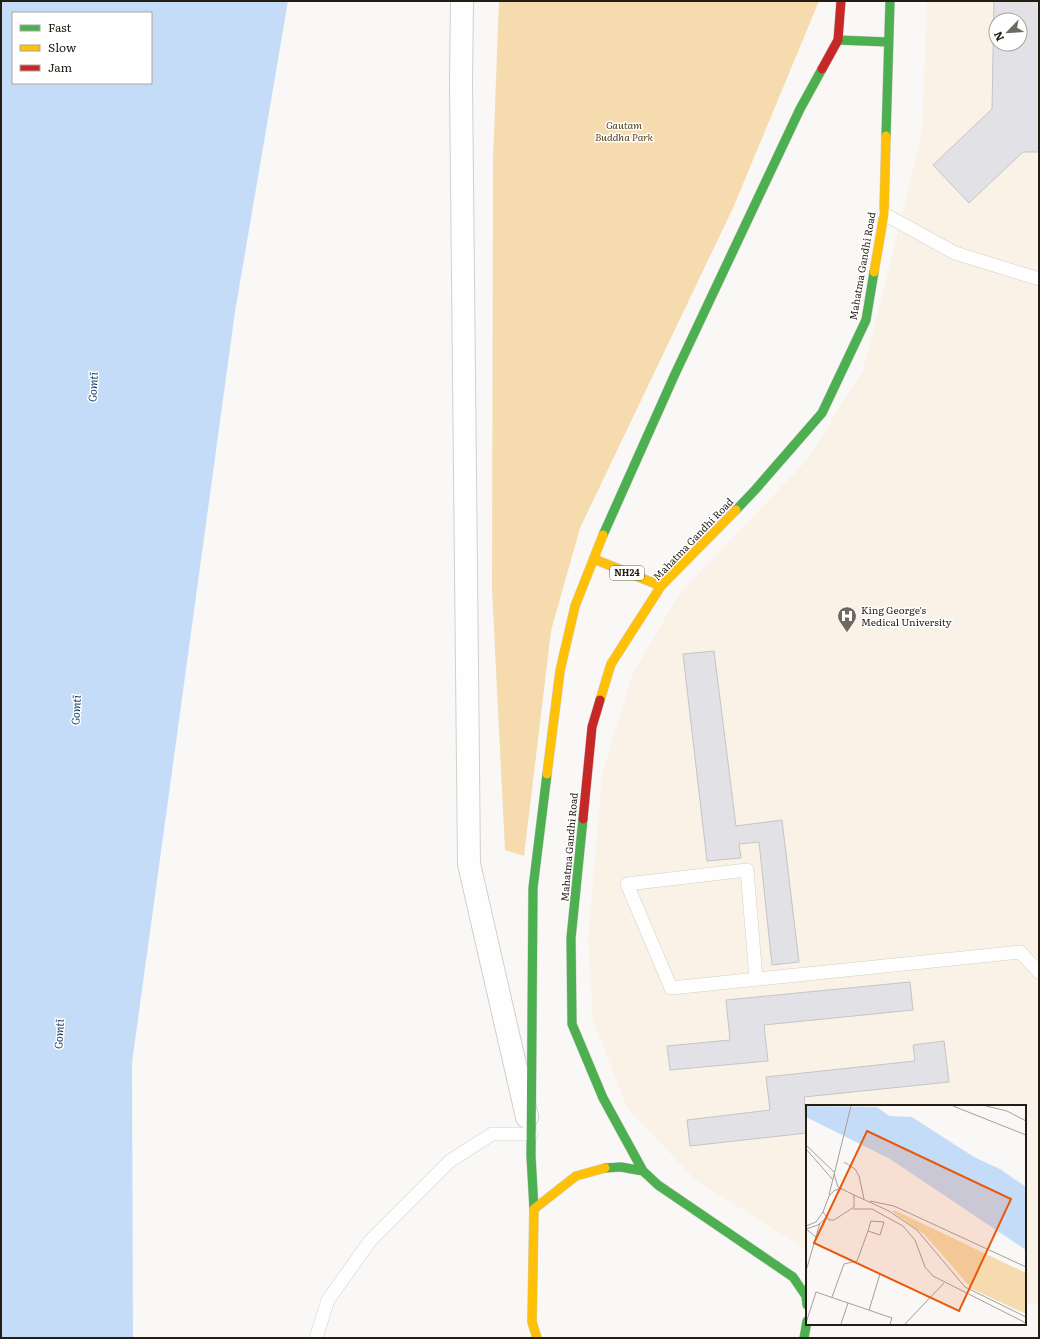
<svg xmlns="http://www.w3.org/2000/svg" width="1040" height="1339" font-family="Literata,serif">
  <rect width="100%" height="100%" fill="#faf8f6"/>
  <!-- medical -->
  <path fill="#fbf2e7" fill-rule="evenodd" d="M 927,1 L 1039,1 L 1039,1303 L 1025,1304 L 1025,1106 L 807,1106 L 807,1250 L 695,1180 L 627,1108 L 593,1020 L 588,939 L 602,774 L 633,673 L 679,594 L 806,461 L 863,370 L 890,265 L 922,132 ZM 996,20 L 1020,20 L 1020,44 L 996,44 Z"/>
  <!-- green -->
  <path fill="#f5dbae" d="M 499,1 L 819,1 L 733,208 L 580,528 L 551,631 L 524,856 L 505,850 L 492,589 L 493,160 Z"/>
  <!-- water -->
  <path fill="#c5dcf8" fill-rule="evenodd" d="M 1,1 L 288,1 L 235,312 L 132,1063 L 133,1338 L 1,1338 ZM 13,13 L 151,13 L 151,83 L 13,83 Z"/>
  <!-- building -->
  <path fill="#e2e1e5" stroke="#c5c4c8" fill-rule="evenodd" d="M 994,1 L 1039,1 L 1039,152 L 1023,152 L 969,203 L 933,165 L 992,109 ZM 996,20 L 1020,20 L 1020,44 L 996,44 Z
    M 714,651 L 736,826 L 782,820 L 799,962 L 772,965 L 759,842 L 739,844 L 741,858 L 707,861 L 683,654 Z
    M 910,982 L 913,1010 L 764,1025 L 768,1061 L 670,1070 L 667,1046 L 730,1040 L 726,1000 Z
    M 944,1041 L 949,1082 L 804,1097 L 807,1133 L 690,1146 L 687,1120 L 770,1110 L 766,1077 L 915,1061 L 913,1045 Z"/>
  <g fill="none" stroke-linecap="round" stroke-linejoin="round">
    <!-- lane casing -->
    <g stroke="#d3cfc9" stroke-width="14">
      <path id="lane" d="M 884,214 L 955,253 L 1039,279
        M 756,979 L 747,870 L 627,884 L 671,988 L 1020,952 L 1039,972
        M 316,1338 L 328,1300 L 370,1241 L 450,1161 L 492,1134 L 531,1134"/>
    </g>
    <!-- street casing -->
    <g stroke="#d3cfc9" stroke-width="24">
      <path id="street" d="M 462,1 L 461,82 L 469,864 L 527,1117"/>
    </g>
    <!-- fast casing -->
    <g stroke="#d3cfc9" stroke-width="10">
      <path id="fast" d="M 838,40 L 888,42
        M 886,136 L 890,1
        M 736,510 L 755,490 L 822,413 L 866,320 L 874,272
        M 603,535 L 675,374 L 800,109 L 822,69
        M 583,819 L 571,938 L 572,1024 L 603,1098 L 643,1171
        M 605,1168 L 621,1167 L 643,1171 L 658,1185 L 793,1277 L 806,1296 L 807,1305
        M 534,1209 L 531,1156 L 533,888 L 547,774
        M 804,1338 L 807,1321"/>
    </g>
    <!-- slow casing -->
    <g stroke="#d3cfc9" stroke-width="10">
      <path id="slow" d="M 874,272 L 884,214 L 886,136
        M 594,559 L 661,586
        M 600,700 L 611,664 L 661,586 L 736,510
        M 547,774 L 560,671 L 575,606 L 603,535
        M 537,1338 L 532,1322 L 534,1209 L 576,1176 L 605,1168"/>
    </g>
    <!-- jam casing -->
    <g stroke="#d3cfc9" stroke-width="10">
      <path id="jam" d="M 822,69 L 838,40 L 841,1
        M 583,819 L 592,727 L 600,700"/>
    </g>
    <!-- lane -->
    <use href="#lane" stroke="#fefefe" stroke-width="13"/>
    <!-- street -->
    <use href="#street" stroke="#fefefe" stroke-width="22"/>
    <!-- fast -->
    <use href="#fast" stroke="#4caf50" stroke-width="9"/>
    <!-- slow -->
    <use href="#slow" stroke="#ffc107" stroke-width="9"/>
    <!-- jam -->
    <use href="#jam" stroke="#c62828" stroke-width="9"/>
  </g>
  <!-- icons -->
  <defs>
    <g id="hospital-pin" transform="scale(1)"><path d="M0 17L-7.5 6A9.5 9.5 0 1 1 7.5 6Z" fill="#6e6a62" stroke="#fff"/><path d="M-5-5h3v3.5h4V-5h3V5h-3V1.5h-4V5h-3Z" fill="#fff"/></g>
  </defs>
  <g fill-rule="evenodd">
    <use href="#hospital-pin" x="847" y="616"/>
  </g>
  <g text-anchor="middle" stroke-width="3" stroke-linejoin="round" paint-order="stroke">
    <!-- shield labels -->
    <rect fill="#fff" stroke="#65615a" stroke-width="1" x="610" y="566" width="34" height="14" rx="3"/>
    <g font-size="9" font-weight="bold" fill="#231d13">
      <text x="627" y="576">NH24</text>
    </g>
    <!-- park labels -->
    <g font-size="10" font-style="italic" fill="#533f1c" stroke="#fff">
      <text x="624" y="129">Gautam<tspan x="624" dy="12">Buddha Park</tspan></text>
    </g>
    <!-- street labels -->
    <g font-size="10" fill="#231d13" stroke="#fff">
      <text transform="translate(862 266) rotate(-80)" y="4">Mahatma Gandhi Road</text>
      <text transform="translate(693 539) rotate(-46)" y="4">Mahatma Gandhi Road</text>
      <text transform="translate(569 847) rotate(-85)" y="4">Mahatma Gandhi Road</text>
    </g>
    <!-- poi labels -->
    <g font-size="10" fill="#231d13" stroke="#fff" text-anchor="start">
      <text x="861" y="614">King George's<tspan x="861" dy="12">Medical University</tspan></text>
    </g>
    <!-- water labels -->
    <g font-size="11" font-style="italic" fill="#0f355f" stroke="#fff">
      <text transform="translate(93 387) rotate(-87)" y="4">Gomtī</text>
      <text transform="translate(76 710) rotate(-87)" y="4">Gomtī</text>
      <text transform="translate(59 1034) rotate(-87)" y="4">Gomtī</text>
    </g>
  </g>
  <!-- overview -->
  <g transform="translate(806 1105)">
    <rect width="220" height="220" fill="#faf8f6"/>
    <path d="M 88,105 L 220,168 L 220,209 L 166,184 L 119,130 L 87,107 Z" fill="#f5dbae"/>
    <path d="M 0,1 L 71,2 L 83,11 L 106,12 L 168,52 L 194,64 L 220,82 L 220,145 L 84,54 L 0,12 Z" fill="#c5dcf8"/>
    <path fill="none" stroke="#a4a09b" stroke-width="1" d="M 147,1 L 220,30M 180,1 L 201,6 L 220,16M 0,40 L 28,67M 0,44 L 27,75M 38,57 L 49,64 L 53,71 L 58,94M 28,69 L 32,82 L 36,84M 36,84 L 48,90 L 48,102 L 28,115 L 23,115 L 17,107 L 23,91 L 29,85 ZM 23,90 L 45,1M 48,90 L 83,106 L 111,125 L 159,182 L 220,212M 64,96 L 88,101 L 220,162M 47,104 L 66,104 L 97,121 L 109,135 L 119,162 L 127,171 L 220,218M 0,121 L 10,117 L 17,107M 0,124 L 12,120 L 20,113M 0,124 L 10,132M 0,166 L 14,118M 26,192 L 38,159 L 51,156 L 62,126 L 65,116 L 78,117 L 74,130 L 62,126M 63,205 L 74,169M 0,218 L 10,187 L 86,213 L 84,219M 35,219 L 42,198M 99,219 L 138,178"/>
    <path fill="#e8590c" fill-opacity="0.15" stroke="#e8590c" stroke-width="2" d="M 61,26 L 205,94 L 153,206 L 8,138 Z"/>
    <rect width="220" height="220" fill="none" stroke="#231d13" stroke-width="2"/>
  </g>
  <!-- border -->
  <rect width="1040" height="1339" fill="none" stroke="#231d13" stroke-width="4"/>
  <!-- legend -->
  <rect x="12" y="12" width="140" height="72" fill="#ffffff" stroke="#a7a5a1"/>
  <rect x="20" y="25" width="20" height="6" fill="#4caf50" stroke="#a7a5a1"/>
  <text x="48" y="32" font-size="12" fill="#231d13">Fast</text>
  <rect x="20" y="45" width="20" height="6" fill="#ffc107" stroke="#a7a5a1"/>
  <text x="48" y="52" font-size="12" fill="#231d13">Slow</text>
  <rect x="20" y="65" width="20" height="6" fill="#c62828" stroke="#a7a5a1"/>
  <text x="48" y="72" font-size="12" fill="#231d13">Jam</text>
  <!-- north arrow -->
  <g transform="translate(1008 32) rotate(245)"><circle r="19" fill="#ffffff" stroke="#a7a5a1"/>
  <path d="M0-3L7 15L0 10L-7 15Z" fill="#6e6a62"/>
  <text y="-6" font-size="11" font-weight="bold" text-anchor="middle" fill="#231d13">N</text>
  </g>
</svg>
